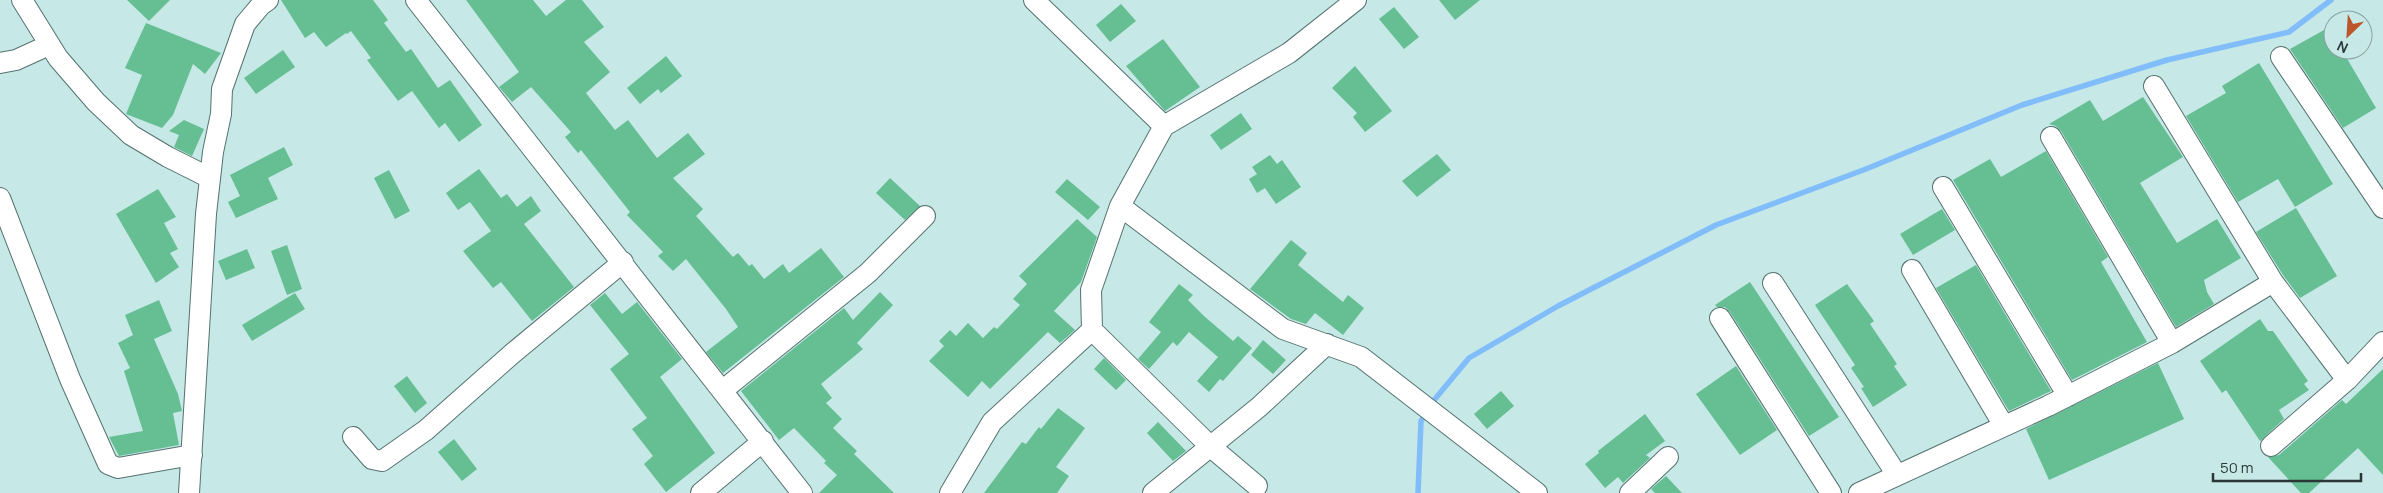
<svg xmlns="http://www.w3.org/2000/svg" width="2383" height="493" font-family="Manrope,sans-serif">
  <rect width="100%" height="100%" fill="#c6e8e6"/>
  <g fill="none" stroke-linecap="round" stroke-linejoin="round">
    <!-- stream -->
    <path stroke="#81bcfb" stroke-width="5.5" d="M 1418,493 L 1421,421 L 1435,399 L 1469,358 L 1558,306 L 1716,225 L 1866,169 L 2022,105 L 2167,60 L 2289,32 L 2331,0"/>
  </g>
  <!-- building -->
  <path fill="#65bf93" d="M 127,0 L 170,0 L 149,21 Z
    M 281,0 L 373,0 L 388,20 L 384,23 L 406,52 L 411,49 L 438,88 L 450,80 L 482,125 L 459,142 L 445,123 L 439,128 L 412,91 L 398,101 L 367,60 L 371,58 L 351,31 L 347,34 L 346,33 L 326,47 L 314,32 L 305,38 Z
    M 466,0 L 533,0 L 546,16 L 566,0 L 582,0 L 604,27 L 584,42 L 610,72 L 586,93 L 615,130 L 628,120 L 657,158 L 688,133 L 705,154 L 673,178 L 703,209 L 696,216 L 733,257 L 738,253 L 749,266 L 752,264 L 764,279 L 783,264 L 789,273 L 821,248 L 844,277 L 723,373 L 706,352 L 738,327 L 726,309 L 686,259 L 673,271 L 658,256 L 663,252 L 627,215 L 630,212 L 581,150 L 578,153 L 565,137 L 571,132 L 531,87 L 512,102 L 499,87 L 519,72 Z
    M 1439,0 L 1480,0 L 1455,20 Z
    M 1121,4 L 1136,21 L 1110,42 L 1096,25 Z
    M 1394,7 L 1419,37 L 1404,49 L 1379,19 Z
    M 146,23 L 221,53 L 205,74 L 193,64 L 173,115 L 162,128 L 126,114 L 142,75 L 125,68 Z
    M 2333,25 L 2333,50 L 2342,50 L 2376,108 L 2343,128 L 2290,49 Z
    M 1163,39 L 1200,87 L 1165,111 L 1126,66 Z
    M 283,50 L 295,67 L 256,94 L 244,78 Z
    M 666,56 L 682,76 L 661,93 L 658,89 L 640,104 L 627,88 Z
    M 2259,63 L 2333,184 L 2295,207 L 2278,179 L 2238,202 L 2186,116 L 2226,93 L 2222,86 Z
    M 1355,66 L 1392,111 L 1365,132 L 1353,117 L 1357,113 L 1332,88 Z
    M 2143,97 L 2183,157 L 2140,183 L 2164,222 L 2177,243 L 2217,219 L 2241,258 L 2204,280 L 2207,292 L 2214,304 L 2176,327 L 2061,131 L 2056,126 L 2049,124 L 2090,100 L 2103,121 Z
    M 1241,113 L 1252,129 L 1221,150 L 1210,135 Z
    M 184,120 L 204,129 L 192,156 L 174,147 L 179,135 L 169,131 Z
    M 284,147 L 293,165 L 268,178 L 278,199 L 236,218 L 228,202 L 240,196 L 230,175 Z
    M 2046,151 L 2108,257 L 2101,262 L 2147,342 L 2072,380 L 1953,180 L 1990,159 L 2001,177 Z
    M 1437,154 L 1451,170 L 1417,197 L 1402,181 Z
    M 1270,155 L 1277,164 L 1282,160 L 1301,187 L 1276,204 L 1265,188 L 1257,193 L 1249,179 L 1257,174 L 1252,167 Z
    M 479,169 L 501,198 L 507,194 L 517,207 L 531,196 L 541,211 L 524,224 L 574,287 L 532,321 L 501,282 L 493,288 L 463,251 L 491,231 L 470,202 L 458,210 L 446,193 Z
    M 389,170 L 410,211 L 395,219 L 374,178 Z
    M 890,178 L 920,206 L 905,220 L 876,193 Z
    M 1067,179 L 1100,207 L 1088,220 L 1055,192 Z
    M 158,189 L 176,217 L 164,223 L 178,249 L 170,253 L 179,267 L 156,283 L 116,214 Z
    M 2296,208 L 2337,276 L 2300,298 L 2283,275 L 2256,232 Z
    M 1942,209 L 1955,230 L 1913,255 L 1900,234 Z
    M 1077,219 L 1097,237 L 1081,282 L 1054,311 L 1075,330 L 1060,343 L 1048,332 L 990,389 L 982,381 L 968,397 L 929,361 L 944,346 L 939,341 L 950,330 L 956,336 L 968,323 L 983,338 L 994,327 L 997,329 L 1020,305 L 1013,299 L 1027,284 L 1019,276 Z
    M 1291,240 L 1307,253 L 1298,265 L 1343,302 L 1348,295 L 1364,308 L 1343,335 L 1315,313 L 1306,324 L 1291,319 L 1250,289 Z
    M 287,245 L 302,289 L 287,295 L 271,251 Z
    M 247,249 L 255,268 L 226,280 L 218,261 Z
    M 1976,265 L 2051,391 L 2009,411 L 1936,288 Z
    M 1750,282 L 1839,417 L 1809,436 L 1730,312 L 1725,307 L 1717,307 L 1715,305 Z
    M 1179,284 L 1193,295 L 1188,300 L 1204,316 L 1233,341 L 1238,336 L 1252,348 L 1223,381 L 1220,379 L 1209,392 L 1197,381 L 1218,357 L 1189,332 L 1177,346 L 1173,342 L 1149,369 L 1138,359 L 1161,332 L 1149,322 Z
    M 1847,284 L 1874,321 L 1870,324 L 1897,364 L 1894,366 L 1907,385 L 1873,407 L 1861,388 L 1864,387 L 1851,368 L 1855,365 L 1815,305 Z
    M 880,292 L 893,305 L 857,343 L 863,349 L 821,384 L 832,398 L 826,403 L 842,419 L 833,428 L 857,451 L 854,454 L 894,493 L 819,493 L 837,475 L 824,463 L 826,461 L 794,428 L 779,440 L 741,391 L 844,308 L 853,320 Z
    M 295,293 L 305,309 L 252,341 L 242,325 Z
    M 605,293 L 622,314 L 637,302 L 682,359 L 660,377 L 715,453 L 666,492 L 644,464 L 653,456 L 632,429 L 647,418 L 610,369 L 629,354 L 590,305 Z
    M 159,300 L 172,331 L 154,339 L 178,394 L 182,411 L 173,413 L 179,445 L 119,456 L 109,437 L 143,431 L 124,371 L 130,368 L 118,343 L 133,335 L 125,315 Z
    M 2260,319 L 2268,331 L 2273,331 L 2308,381 L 2304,384 L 2309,390 L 2279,410 L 2284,419 L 2260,441 L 2226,390 L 2222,393 L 2200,361 Z
    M 1263,340 L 1286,360 L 1273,374 L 1251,355 Z
    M 1104,358 L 1126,380 L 1116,390 L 1094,369 Z
    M 2158,363 L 2184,419 L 2049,480 L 2026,429 Z
    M 1736,366 L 1777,430 L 1740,455 L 1696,394 Z
    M 2383,369 L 2383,475 L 2358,448 L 2309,493 L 2301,493 L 2268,457 L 2279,455 L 2342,400 L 2346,404 Z
    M 407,376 L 427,403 L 415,413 L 394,386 Z
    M 1501,391 L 1514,406 L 1487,429 L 1474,414 Z
    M 1058,408 L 1085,428 L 1056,467 L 1069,476 L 1057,493 L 984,493 L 1022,442 L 1026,444 L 1039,427 L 1041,429 Z
    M 1645,414 L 1665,441 L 1646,455 L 1650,458 L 1623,483 L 1618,477 L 1605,488 L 1585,464 L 1599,453 L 1598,451 Z
    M 1158,422 L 1186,451 L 1173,461 L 1147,433 Z
    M 454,439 L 477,469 L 462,481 L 438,452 Z
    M 1666,476 L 1682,493 L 1655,493 L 1651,489 Z"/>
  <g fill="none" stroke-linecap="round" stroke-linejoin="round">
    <!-- street casing -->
    <g stroke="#547270" stroke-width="22">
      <path id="street" d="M 22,0 L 58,58 L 96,102 L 131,135 L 168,157 L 210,178
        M 416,0 L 802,493
        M 1034,0 L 1164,126
        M 2281,57 L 2383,208
        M 0,63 L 16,60 L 49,45
        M 2154,86 L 2273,282 L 2347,380
        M 2051,137 L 2172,343
        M 1943,187 L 2068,396
        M 0,198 L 70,379 L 108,464 L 118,468 L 192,455
        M 1120,206 L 1283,329 L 1361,357 L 1537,493
        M 1912,270 L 2004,426
        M 1773,283 L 1897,475
        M 1720,318 L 1831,493
        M 1092,330 L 1211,447 L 1257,486
        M 723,390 L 868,273 L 925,216
        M 353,437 L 372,459 L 382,461 L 426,430 L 513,353 L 623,262
        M 2271,446 L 2347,380 L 2383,342
        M 189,493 L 206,214 L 213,152 L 221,114 L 222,89 L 245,24 L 261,5 L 268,0
        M 701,493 L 763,441
        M 950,493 L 992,422 L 1092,330 L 1091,290 L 1120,206 L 1164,126 L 1289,53 L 1356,0
        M 1153,493 L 1259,407 L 1327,344
        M 1630,493 L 1668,457
        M 1859,493 L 2048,406 L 2172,343 L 2273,282"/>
    </g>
    <!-- street -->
    <use href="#street" stroke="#fff" stroke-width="20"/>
  </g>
  <!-- north arrow -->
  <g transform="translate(2348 35) rotate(205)"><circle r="24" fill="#c6e8e6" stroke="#88a1a0"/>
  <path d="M0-4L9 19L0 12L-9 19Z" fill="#bc542c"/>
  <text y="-8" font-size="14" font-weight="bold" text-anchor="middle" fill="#2a3736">N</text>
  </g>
  <!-- scale -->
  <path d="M2213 473v8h148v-8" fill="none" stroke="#2a3736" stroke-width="2.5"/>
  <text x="2220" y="473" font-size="15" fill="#2a3736" stroke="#c6e8e6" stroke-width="4" paint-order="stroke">50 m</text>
</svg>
